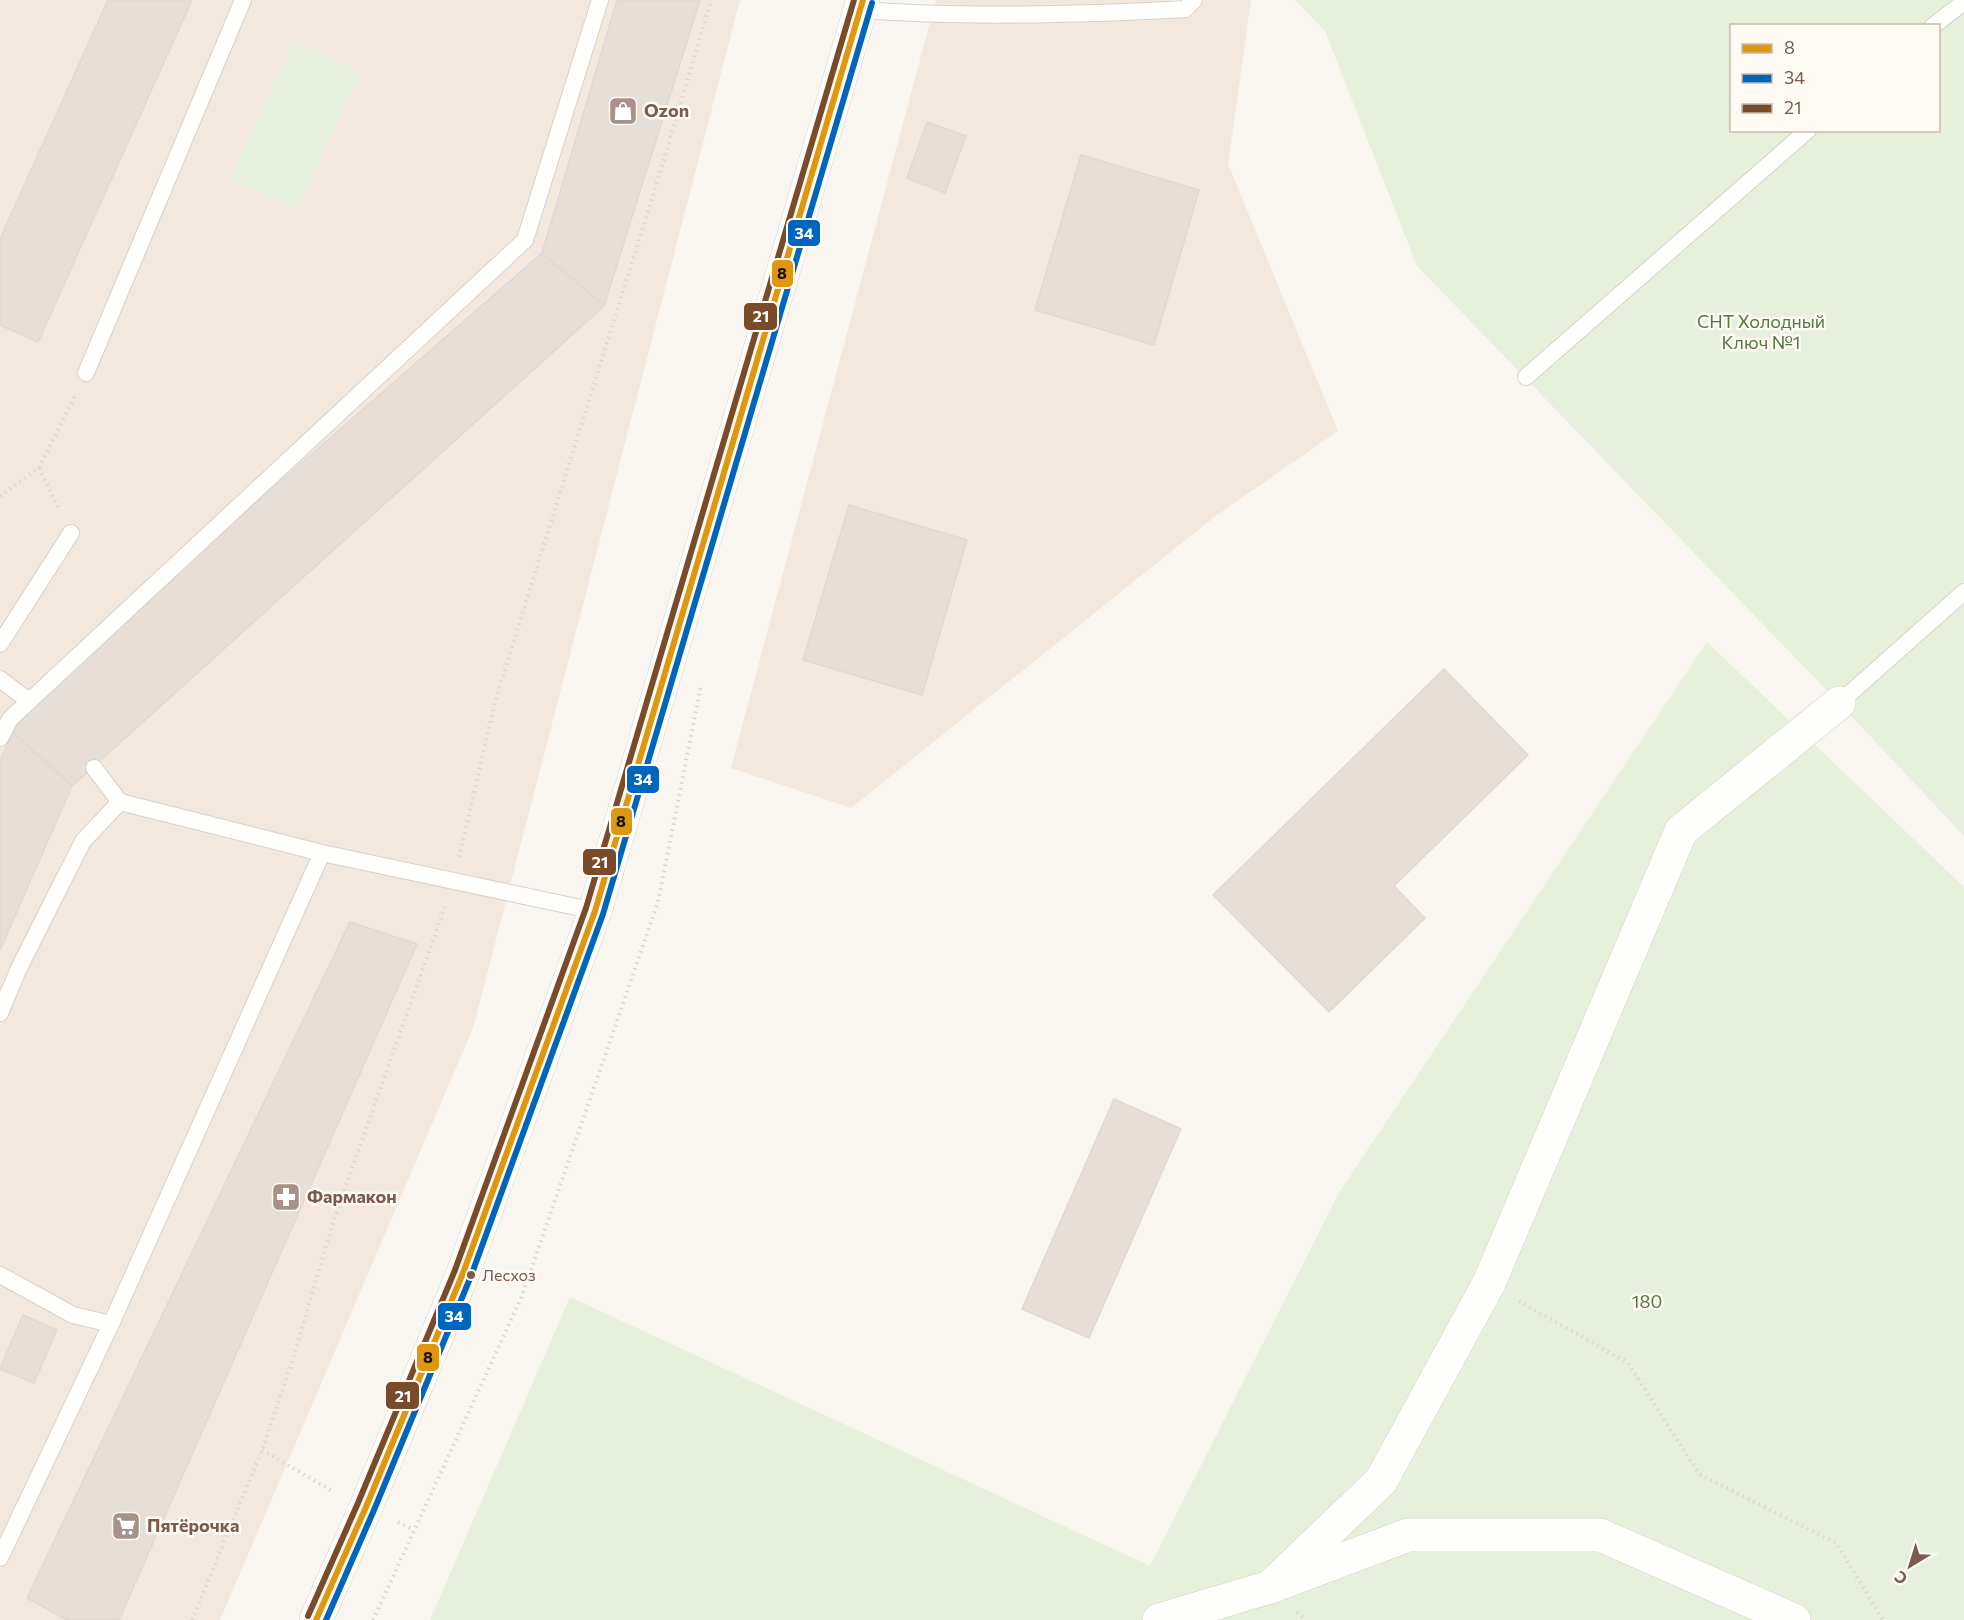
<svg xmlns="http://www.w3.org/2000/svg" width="1964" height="1620" font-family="Commissioner,sans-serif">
  <rect width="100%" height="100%" fill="#f9f5f0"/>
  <!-- residential -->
  <path fill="#f2e8de" d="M 0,0 L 740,0 L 473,1028 L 220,1620 L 0,1620 Z
    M 936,0 L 1251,0 L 1228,164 L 1338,431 L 1217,515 L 851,808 L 731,768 Z"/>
  <!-- green -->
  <path fill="#e7f0db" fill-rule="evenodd" d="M 1295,0 L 1964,0 L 1964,836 L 1839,703 L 1417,266 L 1325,31 ZM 1732,26 L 1938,26 L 1938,130 L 1732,130 Z
    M 294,40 L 361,72 L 297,210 L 230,179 Z
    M 1707,642 L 1964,887 L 1964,1620 L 430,1620 L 570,1297 L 1150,1566 L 1340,1191 Z"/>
  <!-- building -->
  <path fill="#e6ded7" stroke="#e2d8d2" stroke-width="1.5" d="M 108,0 L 192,0 L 38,342 L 0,325 L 0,239 Z
    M 617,0 L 700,0 L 604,306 L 542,253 Z
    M 927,122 L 966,136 L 945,193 L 907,178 Z
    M 1081,155 L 1199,190 L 1154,345 L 1035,310 Z
    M 542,253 L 604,306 L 72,786 L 13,732 L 29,701 Z
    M 849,505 L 967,540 L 922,695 L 803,660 Z
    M 1444,669 L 1528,755 L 1394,886 L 1425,918 L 1329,1012 L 1213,895 Z
    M 13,732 L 72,786 L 0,950 L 0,761 Z
    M 350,922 L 417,944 L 119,1620 L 67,1620 L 27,1598 Z
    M 1114,1099 L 1181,1129 L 1089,1338 L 1022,1309 Z
    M 23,1315 L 57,1330 L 34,1383 L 0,1369 Z"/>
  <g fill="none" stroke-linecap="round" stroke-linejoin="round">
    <!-- lane casing -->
    <g stroke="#d7d1cb" stroke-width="18">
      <path id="lane" d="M 861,10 C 968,18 1077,15 1185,9 L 1194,0
        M 1933,26 L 1964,2
        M 86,373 L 243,0
        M 1526,377 L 1808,130
        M 0,644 L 71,533
        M 0,679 L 29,701
        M 1839,703 L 1964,592
        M 0,738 L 10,719 L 525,240 L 600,0
        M 94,768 L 120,802 L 322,853 L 595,911
        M 0,1013 L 19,968 L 83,841 L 120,802
        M 0,1275 L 73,1315 L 111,1324
        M 0,1558 L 111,1324 L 322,853"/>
    </g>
    <!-- street casing -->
    <g stroke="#d7d1cb" stroke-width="34">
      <path id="street" d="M 1270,1587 L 1381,1481 L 1489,1283 L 1681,831 L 1839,703
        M 1159,1620 L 1270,1587 L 1408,1535 L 1600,1535 L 1794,1620"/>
    </g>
    <!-- secondary casing -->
    <g stroke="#d9d2cb" stroke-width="34">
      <path id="secondary" d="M 316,1620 L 366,1507 L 463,1273 L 595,911 L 863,0"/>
    </g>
    <!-- path -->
    <path stroke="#dcd5d0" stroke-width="4" stroke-dasharray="1.5 4.5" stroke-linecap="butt" d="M 39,468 L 60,511
      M 0,496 L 39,468 L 75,396
      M 459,857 L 496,698 L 664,160 L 711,0
      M 1519,1301 L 1628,1363 L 1699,1474 L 1836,1543 L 1883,1620
      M 262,1450 L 334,1492
      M 398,1522 L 414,1530
      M 1297,1612 L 1306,1620
      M 192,1620 L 262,1450 L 290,1369 L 334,1219 L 445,907
      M 373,1620 L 522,1296 L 658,902 L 701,685"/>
    <!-- lane -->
    <use href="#lane" stroke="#fefefd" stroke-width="16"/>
    <!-- street -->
    <use href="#street" stroke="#fefefd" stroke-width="33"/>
    <!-- secondary -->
    <use href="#secondary" stroke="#fefefd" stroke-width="33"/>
    <!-- bus-1 casing -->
    <g stroke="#fffaf3" stroke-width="10">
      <path id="bus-1" d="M 316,1620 L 366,1507 L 463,1273 L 595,911 L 863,0"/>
    </g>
    <!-- bus-2 casing -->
    <g stroke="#fffaf3" stroke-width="10">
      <path id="bus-2" d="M 326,1620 L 374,1510 L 471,1276 L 603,914 L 872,3"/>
    </g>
    <!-- bus-3 casing -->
    <g stroke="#fffaf3" stroke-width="10">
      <path id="bus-3" d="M 308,1616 L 358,1503 L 455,1270 L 586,908 L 854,0"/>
    </g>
    <!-- bus-1 -->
    <use href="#bus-1" stroke="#de970f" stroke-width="6"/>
    <!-- bus-2 -->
    <use href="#bus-2" stroke="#0065bd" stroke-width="6"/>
    <!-- bus-3 -->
    <use href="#bus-3" stroke="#7a4b2a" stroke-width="6"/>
  </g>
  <!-- icons -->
  <defs>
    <g id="shop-square" transform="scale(1.5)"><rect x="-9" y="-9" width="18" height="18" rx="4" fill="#a69286" stroke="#fffaf3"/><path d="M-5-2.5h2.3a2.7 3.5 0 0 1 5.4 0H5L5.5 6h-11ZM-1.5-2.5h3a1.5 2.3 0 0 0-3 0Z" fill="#fff"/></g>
    <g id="pharmacy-square" transform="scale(1.5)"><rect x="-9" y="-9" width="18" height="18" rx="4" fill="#a69286" stroke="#fffaf3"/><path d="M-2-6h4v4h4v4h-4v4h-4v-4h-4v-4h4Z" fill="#fff"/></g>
    <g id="supermarket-square" transform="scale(1.5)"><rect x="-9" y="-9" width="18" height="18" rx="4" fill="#a69286" stroke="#fffaf3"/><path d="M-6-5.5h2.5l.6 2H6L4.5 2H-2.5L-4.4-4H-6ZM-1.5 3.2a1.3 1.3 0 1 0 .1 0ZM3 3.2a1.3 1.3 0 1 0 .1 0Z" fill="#fff"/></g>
  </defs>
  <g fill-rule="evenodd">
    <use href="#shop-square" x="623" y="111"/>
    <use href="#pharmacy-square" x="286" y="1197"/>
    <use href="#supermarket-square" x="126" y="1526"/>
  </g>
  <!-- markers -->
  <circle fill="#7a5c4d" stroke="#fffaf3" stroke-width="2" cx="471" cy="1275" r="5"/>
  <g text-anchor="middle" stroke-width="5" stroke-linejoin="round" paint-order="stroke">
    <!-- bus labels -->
    <g font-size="16" fill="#7a5c4d" stroke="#fffaf3" text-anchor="start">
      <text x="482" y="1281">Лесхоз</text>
    </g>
    <!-- poi labels -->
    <g font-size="18" font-weight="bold" fill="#7a5c4d" stroke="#fffaf3" text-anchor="start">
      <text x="644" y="117">Ozon</text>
      <text x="307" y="1203">Фармакон</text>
      <text x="147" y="1532">Пятёрочка</text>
    </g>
    <!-- park labels -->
    <g font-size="18" fill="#537a41" stroke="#fffaf3">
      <text x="1761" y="328">СНТ Холодный<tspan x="1761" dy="21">Ключ №1</tspan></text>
      <text x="1647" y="1308">180</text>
    </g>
  </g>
  <g stroke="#fffaf3" stroke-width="2">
    <rect x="787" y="219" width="34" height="28" rx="6" fill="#0065bd"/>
    <rect x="771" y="259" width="23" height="29" rx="6" fill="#de970f"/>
    <rect x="743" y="302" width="35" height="29" rx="6" fill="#7a4b2a"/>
    <rect x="626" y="765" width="34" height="29" rx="6" fill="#0065bd"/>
    <rect x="610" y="807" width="23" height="29" rx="6" fill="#de970f"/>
    <rect x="582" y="848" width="35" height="28" rx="6" fill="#7a4b2a"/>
    <rect x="437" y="1302" width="35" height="29" rx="6" fill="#0065bd"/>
    <rect x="416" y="1343" width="24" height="29" rx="6" fill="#de970f"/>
    <rect x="385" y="1381" width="35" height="29" rx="6" fill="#7a4b2a"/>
  </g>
  <g font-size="16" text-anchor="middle" font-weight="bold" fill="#fff">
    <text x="804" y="239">34</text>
    <text x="761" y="322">21</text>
    <text x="643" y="785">34</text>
    <text x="600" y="868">21</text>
    <text x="454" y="1322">34</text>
    <text x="403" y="1402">21</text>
  </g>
  <g font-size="16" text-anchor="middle" font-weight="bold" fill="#111">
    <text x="782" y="279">8</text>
    <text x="621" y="827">8</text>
    <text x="428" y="1363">8</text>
  </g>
  <!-- legend -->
  <rect x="1730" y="24" width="210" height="108" fill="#fffaf3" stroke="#cabbb1" stroke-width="1.5"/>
  <rect x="1742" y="44" width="30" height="9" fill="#de970f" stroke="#cabbb1" stroke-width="1.5"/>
  <text x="1784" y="54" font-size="18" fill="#7a5c4d">8</text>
  <rect x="1742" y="74" width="30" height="9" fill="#0065bd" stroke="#cabbb1" stroke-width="1.5"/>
  <text x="1784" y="84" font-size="18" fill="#7a5c4d">34</text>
  <rect x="1742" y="104" width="30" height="9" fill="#7a4b2a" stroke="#cabbb1" stroke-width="1.5"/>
  <text x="1784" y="114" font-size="18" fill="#7a5c4d">21</text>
  <!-- north arrow -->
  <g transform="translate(1910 1566) rotate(218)" stroke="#fffaf3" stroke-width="4.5" paint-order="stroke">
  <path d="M0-4.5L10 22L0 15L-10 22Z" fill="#7a5c4d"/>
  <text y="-9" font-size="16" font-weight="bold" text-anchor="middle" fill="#7a5c4d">С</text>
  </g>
</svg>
